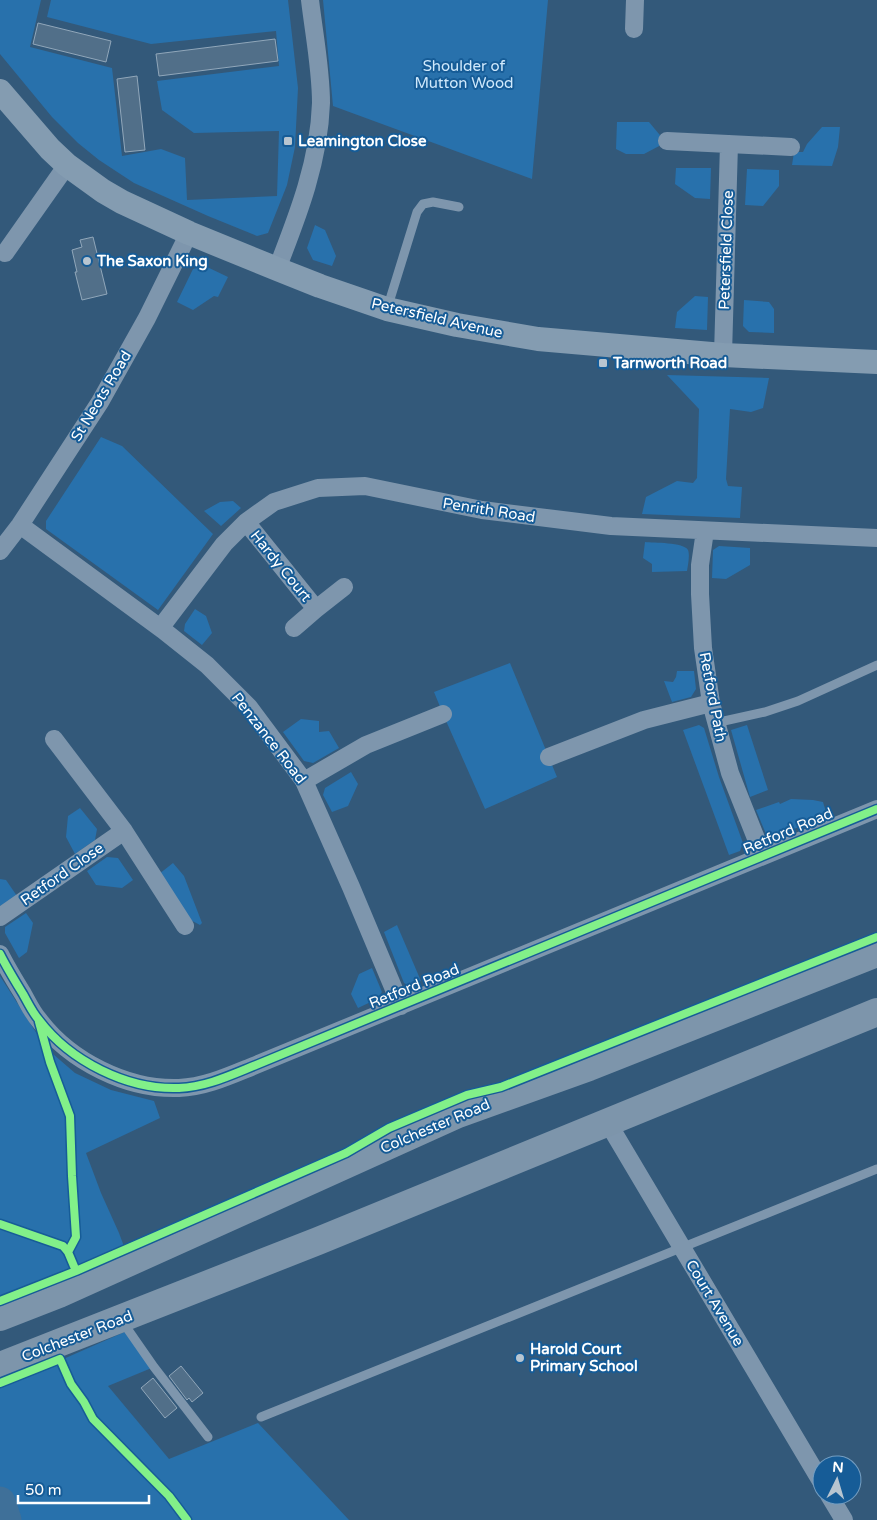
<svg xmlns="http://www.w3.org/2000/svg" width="877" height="1520" font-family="'Varela Round',sans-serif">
  <rect width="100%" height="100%" fill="#33597a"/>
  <!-- green -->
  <path fill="#2871ac" d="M 0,0 L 41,0 L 30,47 L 112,68 L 122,156 L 161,149 L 185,158 L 187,200 L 277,196 L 279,131 L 194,133 L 162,110 L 157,81 L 279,66 L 276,31 L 151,44 L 47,17 L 51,0 L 288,0 L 298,88 L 295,147 L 287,185 L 268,233 L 257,236 L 208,216 L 134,183 L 99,160 L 78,143 L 52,117 L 0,54 Z
    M 323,0 L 548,0 L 532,179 L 333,106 Z
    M 617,122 L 649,122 L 664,140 L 663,144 L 644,154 L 626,154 L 616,149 Z
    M 822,127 L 840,127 L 838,147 L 832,166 L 792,165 L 794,152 L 803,152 L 807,144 Z
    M 676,168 L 711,168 L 710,199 L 695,198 L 675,184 Z
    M 747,169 L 779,170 L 779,186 L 763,206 L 745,205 Z
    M 315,225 L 325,230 L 336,256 L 332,266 L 313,260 L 307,248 Z
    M 205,266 L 228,277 L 218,297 L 214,296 L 193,310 L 177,302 L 193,269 Z
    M 695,296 L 708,297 L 707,330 L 675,328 L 677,312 Z
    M 744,300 L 769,302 L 774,309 L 774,333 L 749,332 L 743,326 Z
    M 667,375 L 769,378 L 763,408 L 751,412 L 730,409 L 726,479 L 728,486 L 742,487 L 740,518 L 642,514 L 646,497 L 677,481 L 693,483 L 697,478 L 699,409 Z
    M 101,437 L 122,446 L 213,534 L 158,610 L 46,529 L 46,521 Z
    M 233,501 L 241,508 L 221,526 L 204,511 L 220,502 Z
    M 645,542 C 653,543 684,542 688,550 C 690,555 688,565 687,571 L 652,572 L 652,564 L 643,558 Z
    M 719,546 L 750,548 L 750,565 L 726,579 L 712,578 L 713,550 Z
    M 195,609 L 206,616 L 212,633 L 202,645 L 184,631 L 185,624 Z
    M 510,663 L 557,777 L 485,809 L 443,714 L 434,692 Z
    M 677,671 L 694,671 L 696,689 L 691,697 L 672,702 L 664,681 L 673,682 L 676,677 Z
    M 301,719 L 319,721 L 319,732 L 329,731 L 339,748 L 313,763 L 304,761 L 283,732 Z
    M 699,725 L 704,728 L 719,777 L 743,843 L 740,851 L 729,855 L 683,730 Z
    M 747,725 L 768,790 L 750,797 L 731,730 Z
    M 351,772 L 358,784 L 348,806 L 332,812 L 323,795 L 325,788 Z
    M 791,799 L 813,800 L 823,802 L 827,815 L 775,837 L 766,834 L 756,810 L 779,802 L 780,804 Z
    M 80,808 L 97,829 L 95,840 L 75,854 L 66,837 L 68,816 Z
    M 107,857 L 118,858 L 133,880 L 122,888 L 96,885 L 87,871 Z
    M 173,863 L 184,876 L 202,923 L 200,925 L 177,913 L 154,878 Z
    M 0,879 L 6,880 L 17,896 L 0,906 Z
    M 26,913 L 33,923 L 27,952 L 19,958 L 5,933 L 5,927 Z
    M 397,925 L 421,981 L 410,986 L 404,983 L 384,932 Z
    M 372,968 L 382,992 L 377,999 L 358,1008 L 351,994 L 359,974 Z
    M 0,976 L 46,1048 L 75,1073 L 111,1090 L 154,1101 L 160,1118 L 86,1153 L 101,1193 L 119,1233 L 125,1249 L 0,1301 Z
    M 129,1330 L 154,1367 L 108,1386 L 169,1459 L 258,1423 L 349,1520 L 0,1520 L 0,1387 Z"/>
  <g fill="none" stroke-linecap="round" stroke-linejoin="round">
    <!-- river -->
    <path stroke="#3f7099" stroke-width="31" d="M 0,1502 L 6,1520"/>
  </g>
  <!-- building -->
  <path fill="#516f89" stroke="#91a7ba" d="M 38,23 L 111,41 L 106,62 L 33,44 Z
    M 275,39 L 278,61 L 159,76 L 156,54 Z
    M 137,76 L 145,150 L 125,152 L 117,79 Z
    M 93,237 L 107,294 L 82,300 L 75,272 L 77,272 L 72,250 L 82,247 L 80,240 Z
    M 181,1366 L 203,1393 L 192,1402 L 189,1398 L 187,1400 L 169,1376 Z
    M 153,1378 L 177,1408 L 165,1418 L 141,1388 Z"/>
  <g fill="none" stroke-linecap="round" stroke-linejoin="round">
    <!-- lane -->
    <path stroke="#7e96ad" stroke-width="9" d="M 387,309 L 417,212 L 423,204 L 433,202 L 459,207
      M 715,723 L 765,712 L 798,701 L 877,665
      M 122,1321 L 154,1367 L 208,1437
      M 261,1417 L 877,1169"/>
    <!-- street -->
    <path stroke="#7e96ad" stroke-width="18" d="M 634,29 L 635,0
      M 667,141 L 791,147
      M 5,253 L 67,165
      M 277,269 C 298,215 319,162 321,103 C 321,69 314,34 310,0
      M 723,355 L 729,144
      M 246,522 L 316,609 L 344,587
      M 20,525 L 163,630 L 207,665 L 249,707 L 304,781 L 351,887 L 401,1006
      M 705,531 L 700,565 L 700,594 L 703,648 L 711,703 L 730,773 L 763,856
      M 0,551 L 20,525 L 100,402 L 147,318 L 189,233
      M 161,627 L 224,544 L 246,522 L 274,502 L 318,488 L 365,486 L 482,510 L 611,526 L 877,538
      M 294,628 L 316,609
      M 549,757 L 644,720 L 711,703
      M 304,781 L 366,745 L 443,714
      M 124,831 L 185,926
      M 0,917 L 124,831 L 54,739
      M 0,954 C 7,968 15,981 23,994 C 28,1003 32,1012 39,1020 C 70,1061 127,1090 179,1088 C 206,1087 231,1075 256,1065 L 877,809
      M 608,1123 L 822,1483
      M 829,1495 L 844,1520"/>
    <!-- secondary -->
    <path stroke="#849cb1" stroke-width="24" d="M 0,91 L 50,149 L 67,165 L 103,191 L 122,202 L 189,233 L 277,269 L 320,286 L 387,309 L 457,325 L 538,339 L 723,355 L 877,362"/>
    <!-- highway -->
    <path stroke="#7d95ab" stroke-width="28" d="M 0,1317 L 59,1294 L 458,1114 L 589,1067 L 877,953
      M 0,1366 L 318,1241 L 877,1012"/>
    <!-- cycleway casing -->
    <g stroke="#165c97" stroke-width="11">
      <path id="cycleway" d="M 0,954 C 7,968 15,981 23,994 C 28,1003 32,1012 39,1020 C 70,1061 127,1090 179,1088 C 206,1087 231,1075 256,1065 L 877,809
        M 39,1022 L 50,1062 L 70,1116 L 72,1176 L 76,1237 L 68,1252
        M 0,1224 L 63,1246 L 68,1252 L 76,1271
        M 0,1301 L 76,1271 L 346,1153 L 389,1128 L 467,1095 L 501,1087 L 877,937
        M 0,1383 L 60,1359 L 71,1384 L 84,1402 L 93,1419 L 169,1496 L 187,1520"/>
    </g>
    <!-- cycleway -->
    <use href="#cycleway" stroke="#82f089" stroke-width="8"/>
  </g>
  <!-- markers -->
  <g fill="#b8c5d0" stroke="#165c97" stroke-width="2">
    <rect x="283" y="136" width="10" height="10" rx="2.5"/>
    <circle cx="87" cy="261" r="5"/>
    <rect x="598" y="358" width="10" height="10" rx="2.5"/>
    <circle cx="520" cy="1358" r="5"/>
  </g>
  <g text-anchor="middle" stroke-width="4" stroke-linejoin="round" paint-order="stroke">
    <!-- park labels -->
    <g font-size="15" fill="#d0e9fc" stroke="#165c97">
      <text x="464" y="71">Shoulder of<tspan x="464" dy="17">Mutton Wood</tspan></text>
    </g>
    <!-- poi labels -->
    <g font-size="15" font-weight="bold" fill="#fff" stroke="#165c97" text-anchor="start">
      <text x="298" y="146">Leamington Close</text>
      <text x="97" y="266">The Saxon King</text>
      <text x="613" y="368">Tarnworth Road</text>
      <text x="530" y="1354">Harold Court<tspan x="530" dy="17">Primary School</tspan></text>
    </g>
    <!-- street labels -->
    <g font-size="15" fill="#fff" stroke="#165c97">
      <text transform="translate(726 250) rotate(-88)" y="5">Petersfield Close</text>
      <text transform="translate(437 318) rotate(13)" y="5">Petersfield Avenue</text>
      <text transform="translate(101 396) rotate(-59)" y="5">St Neots Road</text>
      <text transform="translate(489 510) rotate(9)" y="5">Penrith Road</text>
      <text transform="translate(281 566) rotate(51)" y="5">Hardy Court</text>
      <text transform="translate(713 697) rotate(79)" y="5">Retford Path</text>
      <text transform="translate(269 738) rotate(52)" y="5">Penzance Road</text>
      <text transform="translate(788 831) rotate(-23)" y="5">Retford Road</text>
      <text transform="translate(62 874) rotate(-35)" y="5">Retford Close</text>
      <text transform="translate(414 986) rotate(-22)" y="5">Retford Road</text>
      <text transform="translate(435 1126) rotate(-23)" y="5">Colchester Road</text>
      <text transform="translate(715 1303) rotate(59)" y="5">Court Avenue</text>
      <text transform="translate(77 1336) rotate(-21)" y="5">Colchester Road</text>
    </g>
  </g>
  <!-- north arrow -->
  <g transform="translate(837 1480) rotate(5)"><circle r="24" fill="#165c97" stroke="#739dc1"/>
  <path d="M0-4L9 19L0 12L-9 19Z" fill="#b8c5d0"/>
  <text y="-8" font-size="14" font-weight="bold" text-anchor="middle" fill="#ffffff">N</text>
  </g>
  <!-- scale -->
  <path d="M18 1495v8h131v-8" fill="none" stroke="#ffffff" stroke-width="2.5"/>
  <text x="25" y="1495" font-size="15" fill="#ffffff" stroke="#165c97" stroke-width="4" paint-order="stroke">50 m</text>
</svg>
